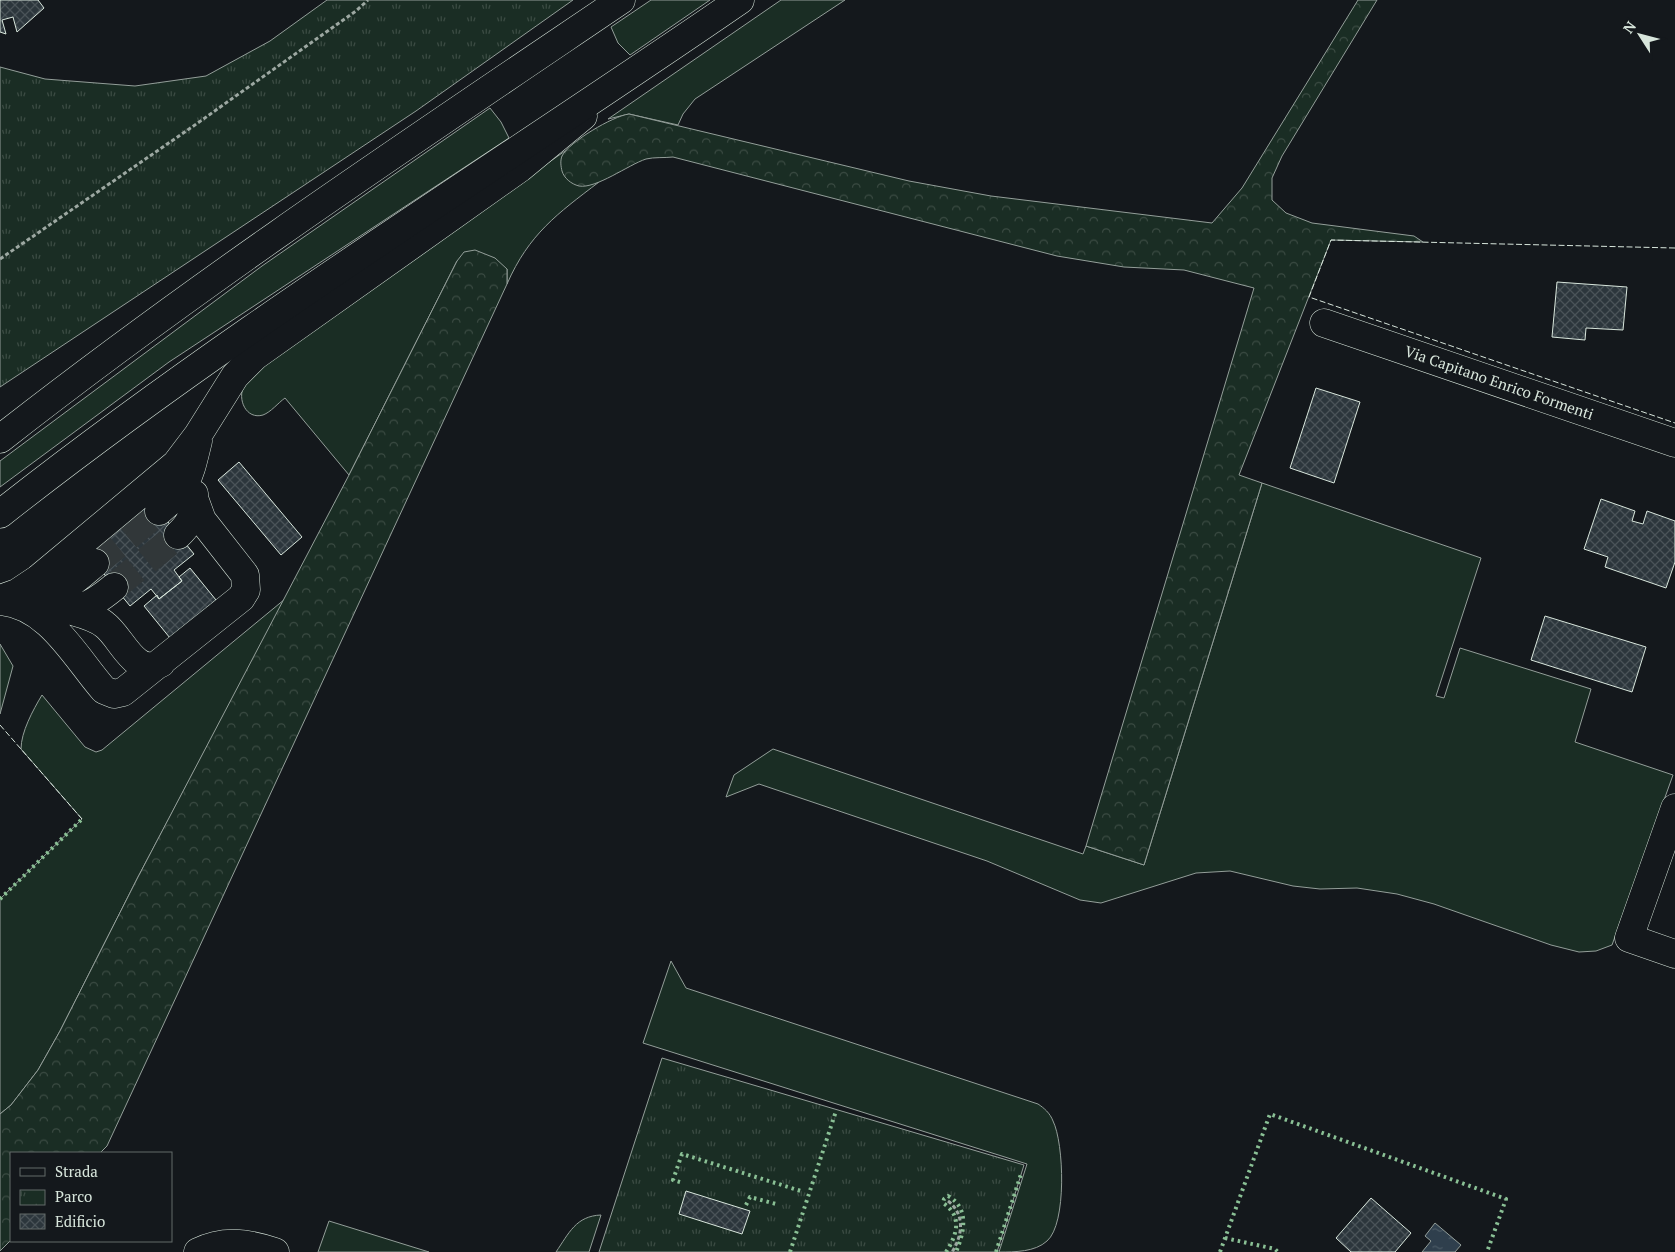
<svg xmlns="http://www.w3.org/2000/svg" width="1675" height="1252" font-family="'PT Serif',serif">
  <defs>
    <pattern id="forest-crowns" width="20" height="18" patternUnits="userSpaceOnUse" patternTransform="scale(1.25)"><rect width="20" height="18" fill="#1a2d24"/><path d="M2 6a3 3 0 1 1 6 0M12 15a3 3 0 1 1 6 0" fill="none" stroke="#3b4b43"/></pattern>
    <pattern id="park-tufts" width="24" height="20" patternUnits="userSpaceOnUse" patternTransform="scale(1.25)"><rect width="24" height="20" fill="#1a2d24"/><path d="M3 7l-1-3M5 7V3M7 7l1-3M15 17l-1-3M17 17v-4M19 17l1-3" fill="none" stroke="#3b4b43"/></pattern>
    <pattern id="water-ripples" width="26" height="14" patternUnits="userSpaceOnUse" patternTransform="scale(1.25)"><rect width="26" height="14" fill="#2f3f4d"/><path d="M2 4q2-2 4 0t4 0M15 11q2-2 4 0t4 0" fill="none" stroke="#4c5b66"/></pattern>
    <pattern id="building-cross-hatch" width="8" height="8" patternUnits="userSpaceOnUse" patternTransform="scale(1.25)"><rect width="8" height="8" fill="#2c363c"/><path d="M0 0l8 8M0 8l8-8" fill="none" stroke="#4a5358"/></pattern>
  </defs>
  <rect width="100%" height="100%" fill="#14181c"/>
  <!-- green -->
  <path fill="#1a2d24" stroke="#939e99" d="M 651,0 L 710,0 L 630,55 L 618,43 L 611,27 Z
    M 781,0 L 845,0 L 695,99 L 683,114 L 678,125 L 629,114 L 608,119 Z
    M 490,108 L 501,122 L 509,138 L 169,362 L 0,487 L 0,461 L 262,266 Z
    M 568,149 L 562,157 L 588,185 L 599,182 C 557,214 529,234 507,284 L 507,269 L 457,261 L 349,475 L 285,398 C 278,403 271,412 263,415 C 246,420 237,399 244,386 C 251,374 264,363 273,353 Z
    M 1262,483 L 1481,558 L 1436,696 L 1444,698 L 1460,648 L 1591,689 L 1575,742 L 1673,775 L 1612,945 L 1596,951 L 1579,952 L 1551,945 L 1434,904 L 1397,894 L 1357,888 L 1320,889 L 1293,886 L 1230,871 L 1196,873 L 1101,903 L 1080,900 L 987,861 L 759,784 L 726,797 L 734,775 L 773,749 L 1083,854 L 1086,846 L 1144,865 Z
    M 285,599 L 138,877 L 60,1031 L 38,1070 L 11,1105 L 0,1114 L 0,899 L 82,819 L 21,749 C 21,732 33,710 42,695 L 85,747 L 96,752 L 102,750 Z
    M 0,644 L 13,666 L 0,714 Z
    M 671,961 L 686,988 L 1038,1104 C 1044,1108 1050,1113 1053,1121 C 1064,1143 1067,1224 1047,1241 C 1035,1252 1015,1252 999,1252 L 1027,1164 L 643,1043 Z
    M 601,1215 L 589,1252 L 556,1252 C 569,1233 576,1216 601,1215 Z
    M 329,1221 L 429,1252 L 318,1252 Z"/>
  <!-- forest -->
  <path fill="url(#forest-crowns)" stroke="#939e99" d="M 1358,0 L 1377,0 L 1282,156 L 1272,178 L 1272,200 L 1286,213 L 1312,223 L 1414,236 L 1423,242 L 1331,240 L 1239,475 L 1262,483 L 1144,865 L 1086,846 L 1254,288 L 1184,270 L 1124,267 L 1057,256 L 673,157 C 664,158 654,157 646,159 C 628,165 596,189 579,186 C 571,184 564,178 562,171 C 561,167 560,161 562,156 C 569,142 613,116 629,114 L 909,181 L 991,196 L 1212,223 L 1242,188 Z
    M 475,250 L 495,258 L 507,269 L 507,284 L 107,1146 L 100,1153 L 11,1153 L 11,1240 L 0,1251 L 0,1114 L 11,1105 L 38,1070 L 60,1031 L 138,877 L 349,475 L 457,261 L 464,252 Z"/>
  <!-- park -->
  <path fill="url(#park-tufts)" stroke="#939e99" d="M 327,0 L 573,0 L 416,111 L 0,387 L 0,67 L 45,79 L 135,86 L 206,76 L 270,41 Z
    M 662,1058 L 1024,1165 L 997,1252 L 599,1252 Z"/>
  <!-- water -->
  <path fill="url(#water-ripples)" stroke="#939e99" d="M 1435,1223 L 1461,1245 L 1455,1252 L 1422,1252 L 1431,1241 L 1425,1236 Z"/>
  <!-- building -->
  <path fill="url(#building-cross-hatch)" stroke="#d8e6dc" d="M 0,0 L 38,0 L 44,8 L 17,32 L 13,17 L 2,20 L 6,34 L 0,32 Z
    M 1557,282 L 1627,287 L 1623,330 L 1586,328 L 1585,340 L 1552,337 Z
    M 1316,388 L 1360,402 L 1334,483 L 1290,468 Z
    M 239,462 L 302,537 L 281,555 L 218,480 Z
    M 146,495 L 194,554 L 174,570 L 182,581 L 159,599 L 151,589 L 130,606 L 82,547 Z
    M 1601,499 L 1635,511 L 1632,521 L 1643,524 L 1647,511 L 1675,521 L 1675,562 L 1666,588 L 1605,567 L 1608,557 L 1584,549 Z
    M 190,568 L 216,600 L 170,638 L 144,606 L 157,595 L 159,599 L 182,581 L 179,577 Z
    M 1545,616 L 1646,647 L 1632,692 L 1531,660 Z
    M 686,1191 L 750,1211 L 742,1234 L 679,1214 Z
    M 1371,1198 L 1411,1233 L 1395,1252 L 1351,1252 L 1336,1238 Z"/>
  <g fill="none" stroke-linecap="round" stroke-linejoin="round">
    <!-- minor-tunnel -->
    <path stroke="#313739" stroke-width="28" stroke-dasharray="28 14" stroke-linecap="butt" d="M 95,563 L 159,511
      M 114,587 L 178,535"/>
    <!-- minor casing -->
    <g stroke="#d8e6dc" stroke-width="29">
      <path id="minor" d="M 1324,323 L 1675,443
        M 159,511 C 189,486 189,477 198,441
        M 178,535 C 191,523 196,511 194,494
        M 0,599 L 17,593 L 38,579 L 176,464 L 198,435 L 235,376 L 255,356 L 520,168 L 583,116
        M 21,599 C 70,601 68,625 114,587
        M 29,599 C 57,598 75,580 95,563
        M 0,601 C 49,605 75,657 104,690 L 114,694 L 123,692 L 241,598 L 246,590 L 245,575 L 202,520 L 194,498
        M 65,609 C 78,613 94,616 105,625 C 122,638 135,678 161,663
        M 1675,808 L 1629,938 L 1675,954
        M 198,1252 C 224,1239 248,1243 275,1252"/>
    </g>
    <!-- highway casing -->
    <g stroke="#d8e6dc" stroke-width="29">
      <path id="highway" d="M 0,439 C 199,283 411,142 621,0
        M 0,514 C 236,328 493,170 740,0"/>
    </g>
    <!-- path -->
    <path stroke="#9da8a2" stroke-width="3" stroke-dasharray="4 2.5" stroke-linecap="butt" d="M 0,259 L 192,127 L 356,11 L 368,0
      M 948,1201 C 965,1214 963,1235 952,1252"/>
    <!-- minor -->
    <use href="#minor" stroke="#14181c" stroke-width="28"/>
    <!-- highway -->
    <use href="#highway" stroke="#14181c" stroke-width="28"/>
    <!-- hedge -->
    <path stroke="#8ac095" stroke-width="4" stroke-dasharray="2.5 4" stroke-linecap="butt" d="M 0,899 L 82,819
      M 680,1182 L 673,1180 L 682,1154 L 801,1191
      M 746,1205 L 750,1197 L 776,1204
      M 1225,1238 L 1275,1249 L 1278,1252
      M 790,1252 L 836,1111
      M 946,1252 C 957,1235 963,1216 943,1203 L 944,1199 L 948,1196 C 970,1208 964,1233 956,1252
      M 996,1252 L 1021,1174
      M 1220,1252 L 1270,1114 L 1506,1199 L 1487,1252"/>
    <!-- fence -->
    <path stroke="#d8e6dc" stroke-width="1" stroke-dasharray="6 2.5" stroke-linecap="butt" d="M 1675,248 L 1331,240 L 1309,297 L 1675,423
      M 0,725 L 82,819"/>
  </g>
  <g text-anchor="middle" stroke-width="4" stroke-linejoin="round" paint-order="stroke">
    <!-- street labels -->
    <g font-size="15" fill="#d8e6dc" stroke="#14181c">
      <text transform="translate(1499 383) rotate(19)" y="5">Via Capitano Enrico Formenti</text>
    </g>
  </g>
  <!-- legend -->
  <rect x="10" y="1152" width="162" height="90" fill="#14181c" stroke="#626a69"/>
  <rect x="20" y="1168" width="25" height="8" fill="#14181c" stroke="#626a69"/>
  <text x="55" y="1177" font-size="15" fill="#d8e6dc">Strada</text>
  <rect x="20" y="1190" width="25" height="15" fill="url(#park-tufts)" stroke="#626a69"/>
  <text x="55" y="1202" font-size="15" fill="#d8e6dc">Parco</text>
  <rect x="20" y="1214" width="25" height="15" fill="url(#building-cross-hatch)" stroke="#626a69"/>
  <text x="55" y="1227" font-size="15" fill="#d8e6dc">Edificio</text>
  <!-- north arrow -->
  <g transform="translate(1640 35) rotate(306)" stroke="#14181c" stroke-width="4" paint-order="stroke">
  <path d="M0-4L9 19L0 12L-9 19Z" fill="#d8e6dc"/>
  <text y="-8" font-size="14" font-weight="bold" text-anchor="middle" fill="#d8e6dc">N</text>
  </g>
</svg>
